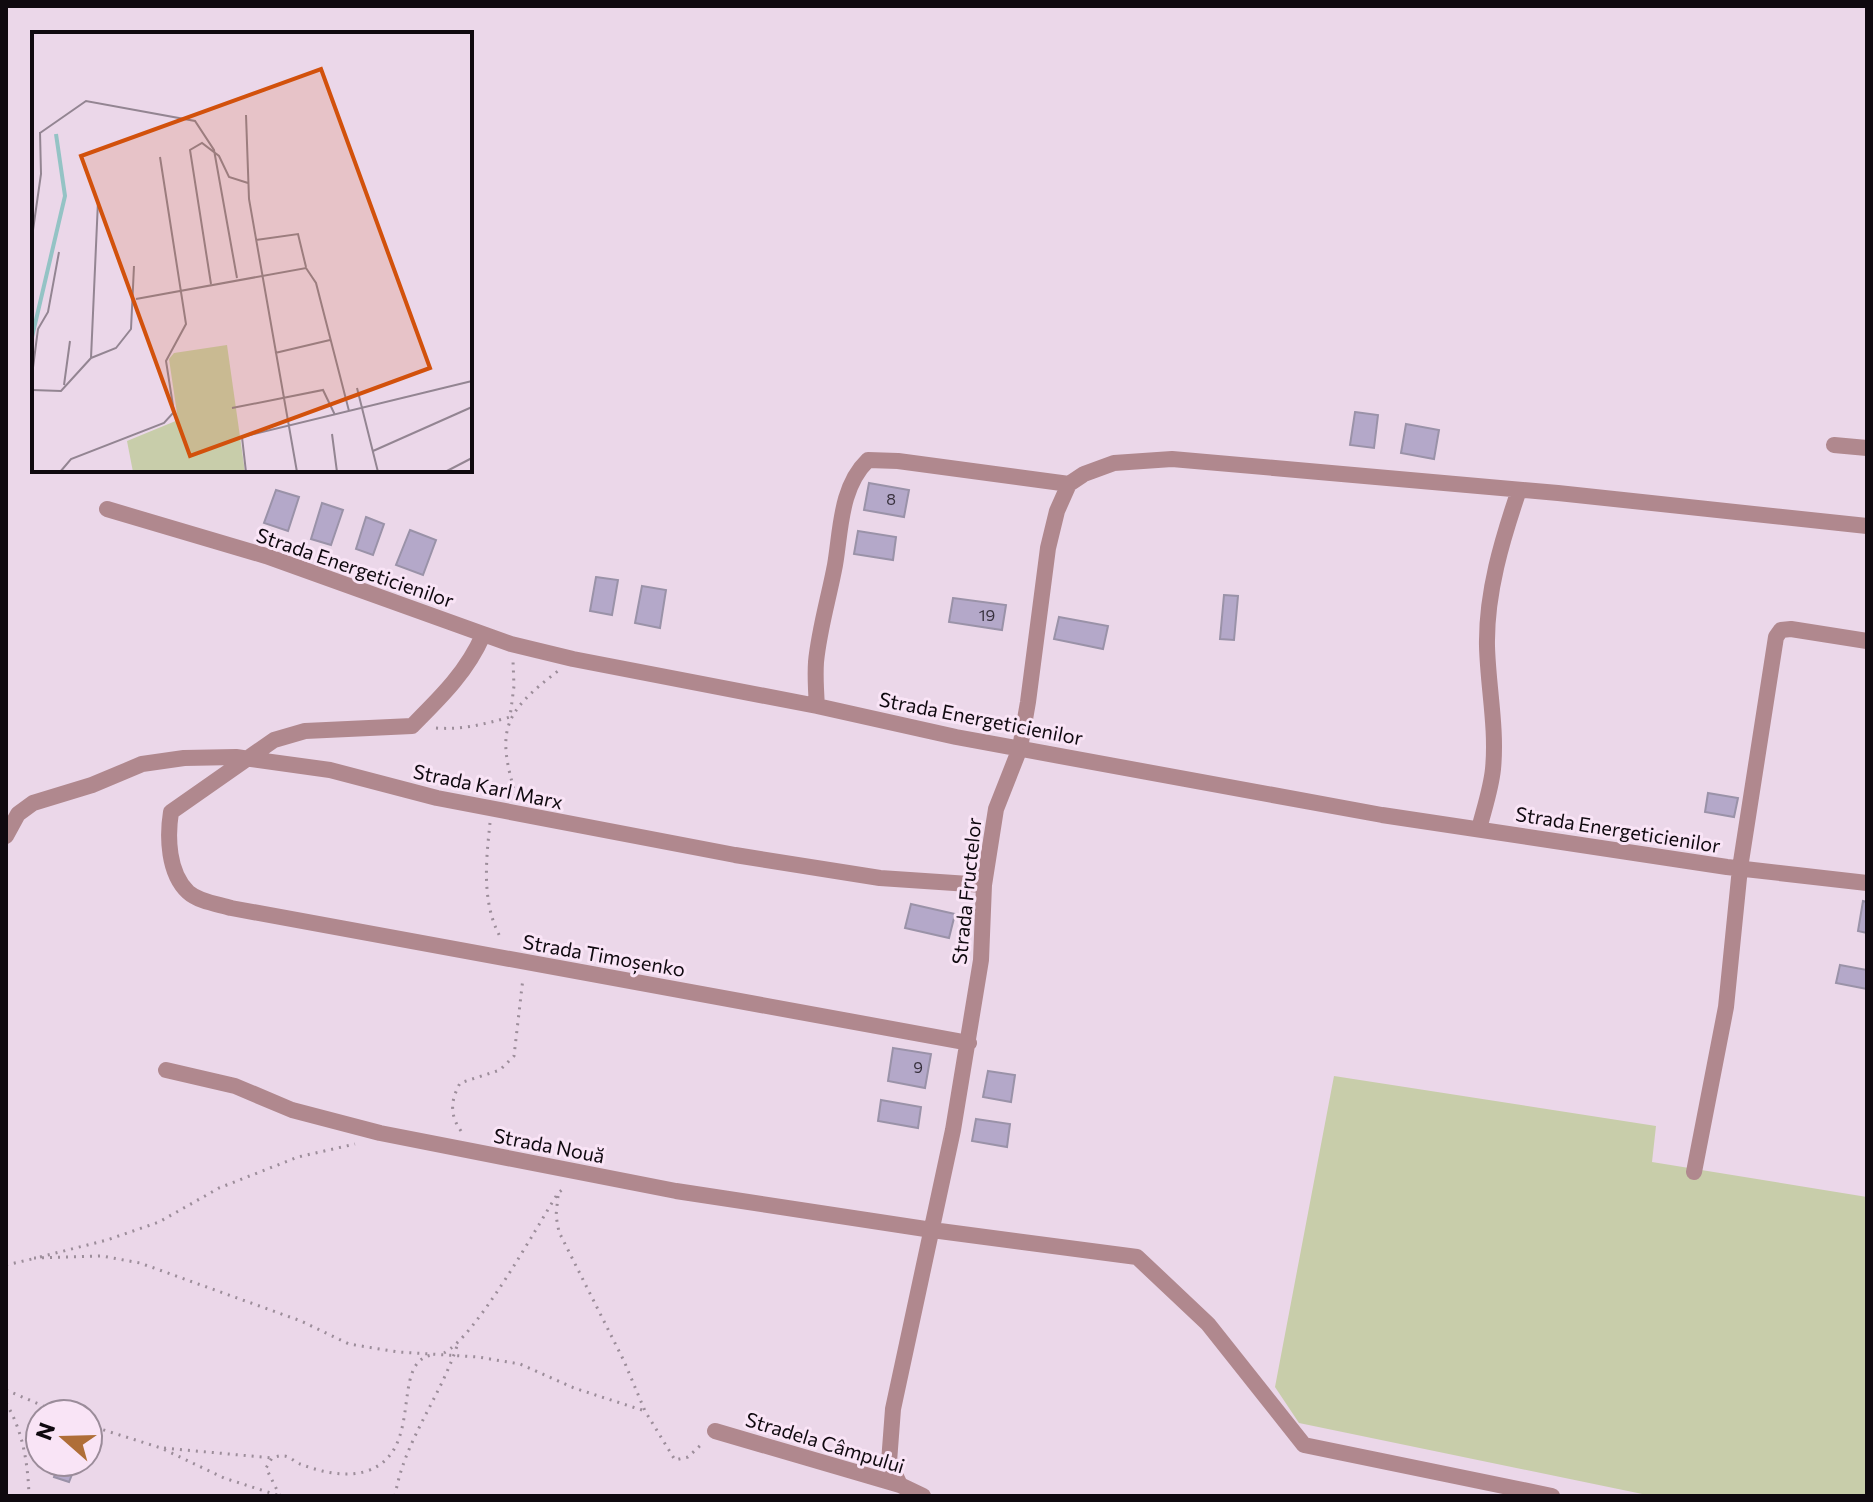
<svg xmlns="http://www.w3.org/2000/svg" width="1873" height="1502" font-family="Commissioner,sans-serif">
  <rect width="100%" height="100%" fill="#ebd7e9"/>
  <!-- green -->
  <path fill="#c8cdaa" d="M 1334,1076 L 1656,1126 L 1652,1162 L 1867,1197 L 1867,1496 L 1652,1496 L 1299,1423 L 1275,1387 Z"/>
  <!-- building -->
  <path fill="#b4a8c9" stroke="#9a92a8" stroke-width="2" d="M 1355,412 L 1378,415 L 1374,448 L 1350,445 Z
    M 1406,424 L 1439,430 L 1434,459 L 1401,453 Z
    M 869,483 L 909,490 L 904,517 L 864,510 Z
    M 276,490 L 299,497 L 288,531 L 264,523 Z
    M 322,503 L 343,510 L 331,545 L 311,539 Z
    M 366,517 L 384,524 L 373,555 L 356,549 Z
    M 410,530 L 436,540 L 423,575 L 396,565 Z
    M 858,531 L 896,537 L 893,560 L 854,554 Z
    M 596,577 L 618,580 L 612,615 L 590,611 Z
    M 642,586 L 666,590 L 660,628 L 635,623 Z
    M 1224,595 L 1238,596 L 1234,640 L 1220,639 Z
    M 953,598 L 1006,605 L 1002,630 L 949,622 Z
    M 1059,617 L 1108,626 L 1103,649 L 1054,639 Z
    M 1708,793 L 1738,798 L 1734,817 L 1705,812 Z
    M 1863,901 L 1867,902 L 1867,933 L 1858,931 Z
    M 911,904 L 955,914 L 949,938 L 905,928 Z
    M 1840,965 L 1867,970 L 1867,989 L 1836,983 Z
    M 893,1048 L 931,1054 L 925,1088 L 888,1081 Z
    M 988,1071 L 1015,1075 L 1011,1102 L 983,1097 Z
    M 881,1100 L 921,1107 L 918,1128 L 878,1121 Z
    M 976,1119 L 1010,1124 L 1007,1147 L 972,1141 Z
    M 59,1462 L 77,1462 L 69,1482 L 54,1477 Z"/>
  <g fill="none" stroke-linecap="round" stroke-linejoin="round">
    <!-- path -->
    <path stroke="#9c8d9a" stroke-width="3" stroke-dasharray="2 6" stroke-linecap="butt" d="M 436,728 C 462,730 485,724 510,717 L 514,686 L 513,661
      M 516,796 C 496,730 503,713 558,671
      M 490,823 C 486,861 481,905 502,940
      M 461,1131 C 449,1114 451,1100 460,1083 L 500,1070 L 514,1056 L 523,978
      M 558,1196 L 556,1216 L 559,1232 L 624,1361 L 645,1411 L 675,1460 L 688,1457 L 704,1442
      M 40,1257 L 107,1240 L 159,1222 L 219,1188 L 298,1157 L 355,1144
      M 34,1258 L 102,1256 L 140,1263 L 301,1321 L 349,1344 L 398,1352 L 478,1357 L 520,1364 L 574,1388 L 645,1411
      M 6,1265 L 32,1259
      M 444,1353 C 477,1335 535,1230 558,1193 L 566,1187
      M 6,1390 L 62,1414
      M 6,1403 C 23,1431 28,1464 29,1496
      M 88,1425 L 161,1448 L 224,1478 L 280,1496
      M 164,1448 L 272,1458
      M 280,1496 L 266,1468 L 272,1458 C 276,1457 280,1455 284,1456 C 289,1456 295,1462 300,1464 C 321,1472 346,1478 367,1471 C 426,1451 389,1362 432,1355
      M 395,1496 C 404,1441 440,1398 457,1346"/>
    <!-- street -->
    <path stroke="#b0888e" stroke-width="16" d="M 1834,445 L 1867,448
      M 107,509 L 266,556 L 511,644 L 573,659 L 817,706 L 956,737 L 1382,815 L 1727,867 L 1867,883
      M 483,635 C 467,672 440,698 412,726 L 305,731 L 274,740 L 171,812 C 167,837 168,873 188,892 C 199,902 218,904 231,908 L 969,1043
      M 817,706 C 816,692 815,677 816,662 C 819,630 829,597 835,565 C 841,530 840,487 868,460 L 898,461 L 1069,484
      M 1479,829 C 1484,809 1491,789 1493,769 C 1497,728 1488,687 1487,646 C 1486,593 1502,540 1519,490
      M 6,836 L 18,814 L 33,803 L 92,785 L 142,764 L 184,758 L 236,757 L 330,770 L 437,798 L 735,855 L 880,878 L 984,885
      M 166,1070 L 235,1086 L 292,1110 L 380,1133 L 676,1191 L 932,1230 L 1137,1257 L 1208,1324 L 1304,1445 L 1552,1496
      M 1694,1172 L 1726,1007 L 1740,868 L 1776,637 L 1781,630 L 1791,629 L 1867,641
      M 715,1431 L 900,1485 L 923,1496
      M 900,1485 L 889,1462 L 893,1409 L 953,1130 L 981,960 L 984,885 L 996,809 L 1020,748 L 1028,702 L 1048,548 L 1057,511 L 1069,484 L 1084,474 L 1114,463 L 1172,459 L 1558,493 L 1867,526"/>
  </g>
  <g text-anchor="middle" stroke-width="6" stroke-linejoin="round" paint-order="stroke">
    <!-- number labels -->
    <g font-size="16" fill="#38313e">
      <text x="891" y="505">8</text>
      <text x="987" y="621">19</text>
      <text x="918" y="1073">9</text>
    </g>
    <!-- street labels -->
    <g font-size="20" fill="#0f090f" stroke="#f9e4f6">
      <text transform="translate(355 568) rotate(19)" y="7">Strada Energeticienilor</text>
      <text transform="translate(981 719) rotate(11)" y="7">Strada Energeticienilor</text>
      <text transform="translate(488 787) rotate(12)" y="7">Strada Karl Marx</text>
      <text transform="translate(1618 830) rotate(9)" y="7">Strada Energeticienilor</text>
      <text transform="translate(967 891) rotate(-84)" y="7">Strada Fructelor</text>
      <text transform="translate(604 956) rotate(10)" y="7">Strada Timoșenko</text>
      <text transform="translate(549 1146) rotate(11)" y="7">Strada Nouă</text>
      <text transform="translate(825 1443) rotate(17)" y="7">Stradela Câmpului</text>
    </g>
  </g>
  <!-- overview -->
  <g transform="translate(32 32)">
    <rect width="440" height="440" fill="#ebd7e9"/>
    <path d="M 195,313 L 213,440 L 101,440 L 95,409 L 146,388 L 137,327 L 142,321 Z" fill="#c8cdaa"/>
    <path fill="none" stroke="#94c3c5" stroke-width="4" d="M 0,305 L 33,164 L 24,102"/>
    <path fill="none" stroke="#938592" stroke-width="2" d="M 214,83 L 217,167 L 265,440M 8,101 L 54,69 L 163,89 L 182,118 L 205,246M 0,205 L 9,142 L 8,100M 224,208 L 266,202 L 274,235M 179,252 L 158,118 L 170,111 L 187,124 L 197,145 L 216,151M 104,267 L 274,236 L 284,251 L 317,379M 243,321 L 298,308M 59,326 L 84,316 L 99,297 L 102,234M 0,343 L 6,297 L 16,280 L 27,220M 32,353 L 38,309M 325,356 L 346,440M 0,358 L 29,359 L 59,326 L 66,169M 200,376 L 291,358 L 303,383M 300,402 L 305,440M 341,419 L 440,375M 28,440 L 39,427 L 132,391 L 142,380 L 134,329 L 154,292 L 128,125M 214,440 L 210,405 L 440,349M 413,440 L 440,426"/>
    <path fill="#d2510c" fill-opacity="0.15" stroke="#d2510c" stroke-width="4" d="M 289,37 L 398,336 L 158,424 L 49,124 Z"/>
    <rect width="440" height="440" fill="none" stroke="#0f090f" stroke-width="4"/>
  </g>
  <!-- border -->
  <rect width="1873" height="1502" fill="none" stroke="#0f090f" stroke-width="16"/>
  <!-- north arrow -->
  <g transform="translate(64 1438) rotate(290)"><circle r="38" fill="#f9e4f6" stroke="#9b8c9a" stroke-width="2"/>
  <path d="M0-6L14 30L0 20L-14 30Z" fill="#af6e38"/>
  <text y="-12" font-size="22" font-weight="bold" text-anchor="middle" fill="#0f090f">N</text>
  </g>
</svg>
